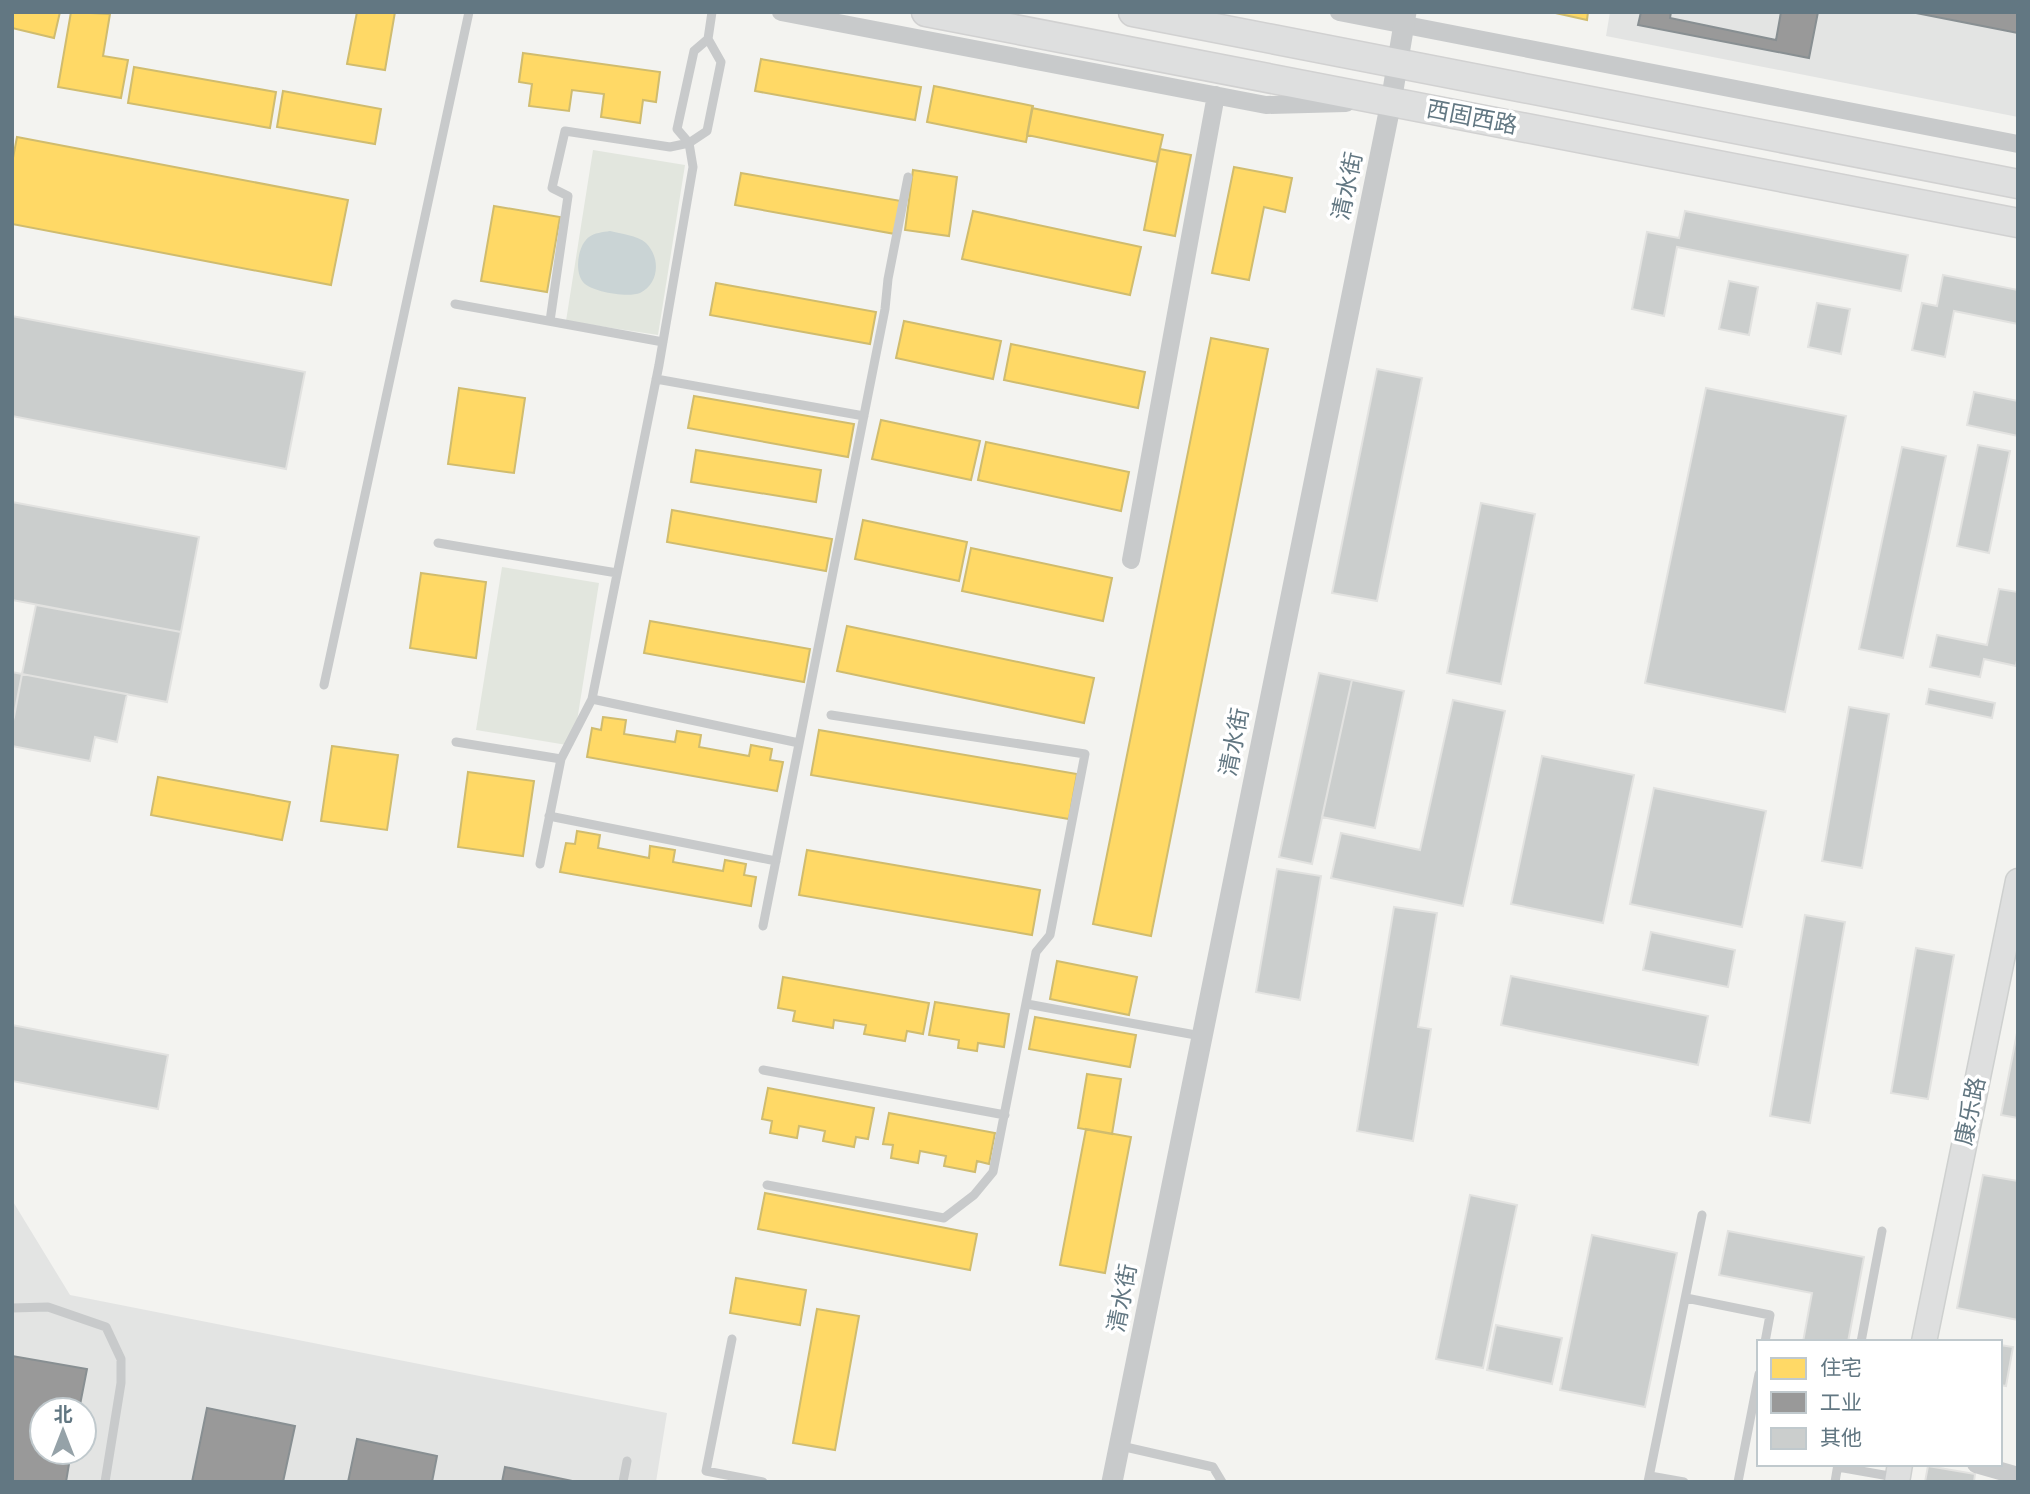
<svg xmlns="http://www.w3.org/2000/svg" width="2030" height="1494" font-family="'Sofia Sans Condensed','Noto Sans SC',sans-serif">
  <rect width="100%" height="100%" fill="#f3f3f0"/>
  <!-- built -->
  <path fill="#e3e4e3" fill-rule="evenodd" d="M 1610,12 L 2018,12 L 2018,117 L 1606,36 Z
    M 12,1200 L 70,1295 L 667,1413 L 656,1482 L 12,1482 ZM 42,1410 L 84,1410 L 84,1452 L 42,1452 Z"/>
  <!-- green -->
  <path fill="#e2e6de" d="M 593,150 L 685,165 L 658,335 L 566,321 Z
    M 502,567 L 599,583 L 573,746 L 476,730 Z"/>
  <!-- water -->
  <path fill="#cad4d5" d="M 610,231 C 621,234 637,235 646,243 C 661,258 659,284 640,293 C 628,298 591,292 583,282 C 574,271 578,245 589,237 C 594,233 603,232 610,231 Z"/>
  <!-- homes -->
  <path fill="#ffd966" stroke="#d0bc6e" stroke-width="2" d="M 12,12 L 60,12 L 54,38 L 12,28 Z
    M 71,12 L 110,14 L 103,56 L 128,60 L 121,98 L 58,87 Z
    M 357,12 L 395,12 L 385,70 L 347,64 Z
    M 1551,12 L 1588,12 L 1587,20 Z
    M 523,53 L 660,72 L 656,102 L 643,100 L 640,123 L 601,117 L 604,94 L 572,90 L 569,111 L 529,106 L 532,84 L 519,82 Z
    M 761,59 L 921,87 L 915,120 L 755,91 Z
    M 134,67 L 276,92 L 270,128 L 128,103 Z
    M 934,86 L 1033,106 L 1026,142 L 927,122 Z
    M 283,91 L 381,109 L 375,144 L 277,127 Z
    M 1032,108 L 1163,135 L 1157,162 L 1027,135 Z
    M 17,137 L 348,200 L 331,285 L 12,224 L 12,163 Z
    M 1160,149 L 1191,155 L 1175,236 L 1144,230 Z
    M 1234,167 L 1292,178 L 1285,212 L 1264,207 L 1249,280 L 1212,273 Z
    M 913,170 L 957,177 L 949,236 L 905,230 Z
    M 741,173 L 901,201 L 895,234 L 735,205 Z
    M 494,206 L 560,217 L 547,292 L 481,281 Z
    M 973,211 L 1141,247 L 1130,295 L 962,259 Z
    M 716,283 L 876,312 L 870,344 L 710,315 Z
    M 904,321 L 1001,341 L 993,379 L 896,358 Z
    M 1211,338 L 1268,349 L 1151,936 L 1093,924 Z
    M 1011,344 L 1145,372 L 1138,408 L 1004,380 Z
    M 459,388 L 525,398 L 514,473 L 448,464 Z
    M 694,396 L 854,424 L 848,457 L 688,428 Z
    M 881,420 L 980,441 L 971,480 L 872,459 Z
    M 986,442 L 1129,472 L 1121,511 L 978,480 Z
    M 696,450 L 821,470 L 816,502 L 691,482 Z
    M 672,510 L 832,539 L 826,571 L 667,542 Z
    M 863,520 L 967,542 L 959,581 L 855,559 Z
    M 971,548 L 1112,578 L 1103,621 L 962,591 Z
    M 421,573 L 486,582 L 476,658 L 410,648 Z
    M 650,621 L 810,649 L 804,682 L 644,653 Z
    M 847,626 L 1094,678 L 1084,723 L 837,671 Z
    M 603,717 L 626,720 L 624,734 L 675,742 L 677,731 L 701,735 L 699,747 L 749,756 L 751,745 L 772,749 L 770,760 L 783,762 L 777,791 L 587,757 L 592,728 L 601,730 Z
    M 819,730 L 1077,774 L 1069,819 L 811,775 Z
    M 332,746 L 398,755 L 387,830 L 321,821 Z
    M 468,772 L 534,781 L 523,856 L 458,847 Z
    M 158,777 L 290,802 L 282,840 L 151,815 Z
    M 577,831 L 600,835 L 598,848 L 649,858 L 650,846 L 675,850 L 673,862 L 723,871 L 725,860 L 746,864 L 744,875 L 756,877 L 751,906 L 560,872 L 566,843 L 575,844 Z
    M 807,850 L 1040,890 L 1032,935 L 799,895 Z
    M 1057,961 L 1137,977 L 1129,1015 L 1050,999 Z
    M 783,977 L 929,1003 L 923,1034 L 907,1031 L 905,1041 L 864,1034 L 866,1025 L 834,1020 L 833,1028 L 793,1021 L 795,1011 L 778,1008 Z
    M 935,1002 L 1009,1014 L 1004,1047 L 978,1043 L 977,1051 L 958,1048 L 959,1040 L 929,1035 Z
    M 1035,1017 L 1136,1035 L 1130,1067 L 1029,1049 Z
    M 1087,1074 L 1121,1079 L 1112,1134 L 1078,1128 Z
    M 768,1088 L 874,1108 L 868,1139 L 856,1137 L 854,1147 L 823,1141 L 825,1131 L 799,1126 L 797,1138 L 770,1133 L 772,1121 L 762,1119 Z
    M 889,1113 L 995,1133 L 989,1164 L 977,1161 L 975,1172 L 944,1166 L 946,1156 L 920,1151 L 918,1163 L 891,1158 L 893,1145 L 883,1144 Z
    M 1086,1129 L 1131,1137 L 1105,1273 L 1060,1265 Z
    M 765,1193 L 977,1234 L 970,1270 L 758,1229 Z
    M 736,1278 L 806,1290 L 800,1325 L 730,1313 Z
    M 817,1309 L 859,1316 L 835,1450 L 793,1443 Z"/>
  <!-- industry -->
  <path fill="#999" stroke="#888f92" stroke-width="2" d="M 1641,12 L 1671,12 L 1670,18 L 1776,40 L 1781,12 L 1818,12 L 1809,58 L 1638,25 Z
    M 1911,12 L 2018,12 L 2018,33 Z
    M 12,1356 L 87,1369 L 79,1410 L 42,1410 L 42,1452 L 71,1452 L 66,1482 L 12,1482 Z
    M 207,1408 L 295,1426 L 283,1482 L 192,1482 Z
    M 357,1439 L 437,1456 L 432,1482 L 348,1482 Z
    M 505,1467 L 577,1482 L 502,1482 Z"/>
  <!-- building -->
  <path fill="#cbcecd" stroke="#e2e2e0" stroke-width="2" d="M 1685,211 L 1908,255 L 1901,291 L 1677,247 L 1664,316 L 1632,309 L 1647,232 L 1679,238 Z
    M 1943,275 L 2018,290 L 2018,324 L 1954,311 L 1945,357 L 1912,350 L 1922,303 L 1937,306 Z
    M 1729,281 L 1758,287 L 1749,335 L 1719,329 Z
    M 1817,303 L 1850,309 L 1841,354 L 1808,347 Z
    M 12,316 L 305,372 L 286,469 L 12,416 Z
    M 1377,369 L 1422,378 L 1377,601 L 1332,593 Z
    M 1706,388 L 1846,416 L 1785,712 L 1645,683 Z
    M 1974,392 L 2018,401 L 2018,436 L 1967,425 Z
    M 1978,445 L 2010,451 L 1989,553 L 1957,546 Z
    M 1902,447 L 1946,456 L 1903,658 L 1859,649 Z
    M 12,502 L 199,537 L 181,632 L 12,600 Z
    M 1481,503 L 1535,514 L 1501,684 L 1447,673 Z
    M 1999,589 L 2018,592 L 2018,655 L 2016,666 L 1984,659 L 1980,677 L 1930,667 L 1937,635 L 1987,645 Z
    M 36,605 L 181,632 L 167,702 L 22,674 Z
    M 12,672 L 22,674 L 14,717 L 12,716 Z
    M 1319,673 L 1352,680 L 1312,864 L 1279,857 Z
    M 22,674 L 127,694 L 117,742 L 95,737 L 90,761 L 12,746 L 12,726 Z
    M 1352,680 L 1404,691 L 1375,828 L 1322,817 Z
    M 1929,689 L 1995,703 L 1992,718 L 1926,704 Z
    M 1453,700 L 1505,711 L 1463,906 L 1331,878 L 1341,833 L 1420,850 Z
    M 1849,707 L 1889,714 L 1862,868 L 1822,861 Z
    M 1542,756 L 1634,775 L 1603,923 L 1511,904 Z
    M 1654,788 L 1766,811 L 1742,927 L 1630,904 Z
    M 1277,869 L 1321,876 L 1300,1000 L 1256,992 Z
    M 1394,907 L 1437,913 L 1418,1027 L 1431,1029 L 1413,1141 L 1357,1131 Z
    M 1805,915 L 1845,922 L 1810,1123 L 1770,1116 Z
    M 1651,932 L 1735,950 L 1728,987 L 1643,970 Z
    M 1916,948 L 1954,955 L 1928,1099 L 1891,1093 Z
    M 1511,976 L 1708,1016 L 1698,1065 L 1501,1025 Z
    M 12,1025 L 168,1055 L 158,1109 L 12,1081 Z
    M 2018,1028 L 2018,1118 L 2001,1115 Z
    M 1983,1175 L 2018,1181 L 2018,1320 L 1957,1308 Z
    M 1470,1195 L 1517,1205 L 1483,1368 L 1436,1359 Z
    M 1728,1231 L 1864,1257 L 1848,1342 L 1803,1342 L 1812,1293 L 1719,1275 Z
    M 1592,1235 L 1677,1253 L 1645,1407 L 1560,1390 Z
    M 1496,1325 L 1562,1338 L 1552,1384 L 1487,1370 Z
    M 2000,1345 L 2013,1347 L 2006,1386 L 2000,1385 Z
    M 1928,1466 L 1975,1474 L 1974,1482 L 1925,1482 Z"/>
  <g fill="none" stroke-linecap="round" stroke-linejoin="round">
    <!-- secondary casing -->
    <g stroke="#ced0cf" stroke-width="27">
      <path id="secondary" d="M 1924,1342 L 2018,881
        M 1897,1482 L 1900,1464"/>
    </g>
    <!-- primary casing -->
    <g stroke="#d1d1d1" stroke-width="31">
      <path id="primary" d="M 926,12 L 2018,223
        M 1133,12 L 2018,184"/>
    </g>
    <!-- service -->
    <path stroke="#c8cacb" stroke-width="9" d="M 455,304 L 663,342
      M 550,321 L 568,196 L 552,188 L 565,131 L 670,147 L 689,143 L 707,131 L 721,62 L 708,39 L 712,12
      M 656,379 L 864,416
      M 438,543 L 617,573
      M 324,685 L 469,12
      M 592,699 L 799,743
      M 456,742 L 561,759
      M 549,816 L 776,861
      M 540,864 L 561,759 L 592,699 L 659,365 L 693,167 L 689,143 L 677,129 L 694,51 L 708,39
      M 763,926 L 885,309 L 888,279 L 908,177
      M 1027,1004 L 1201,1036
      M 763,1070 L 1005,1115
      M 767,1185 L 944,1218 L 974,1195 L 993,1172 L 1036,952 L 1050,935 L 1085,754 L 831,715
      M 1686,1298 L 1770,1315 L 1765,1342
      M 12,1308 L 48,1307 L 106,1327 L 121,1359 L 121,1383 L 105,1482
      M 732,1339 L 706,1471 L 763,1482
      M 1861,1342 L 1882,1231
      M 1121,1446 L 1213,1467 L 1222,1482
      M 1838,1467 L 1895,1477
      M 1650,1476 L 1684,1482
      M 623,1482 L 627,1461
      M 1648,1482 L 1702,1215
      M 1738,1482 L 1759,1374
      M 1835,1482 L 1838,1464"/>
    <!-- minor -->
    <path stroke="#c8cacb" stroke-width="18" d="M 781,12 L 1266,105 L 1346,103
      M 1339,12 L 2018,144
      M 1131,560 L 1216,95
      M 1976,1464 L 2018,1476"/>
    <!-- tertiary -->
    <path stroke="#c8cacb" stroke-width="21" d="M 1112,1482 L 1391,102 L 1406,12"/>
    <!-- secondary -->
    <use href="#secondary" stroke="#dedfdf" stroke-width="24"/>
    <!-- primary -->
    <use href="#primary" stroke="#dedfdf" stroke-width="28"/>
  </g>
  <g text-anchor="middle" stroke-width="7" stroke-linejoin="round" paint-order="stroke">
    <!-- street labels -->
    <g font-size="23" fill="#627782" stroke="#fff">
      <text transform="translate(1472 117) rotate(11)" y="8">西固西路</text>
      <text transform="translate(1347 186) rotate(-78)" y="8">清水街</text>
      <text transform="translate(1234 742) rotate(-79)" y="8">清水街</text>
      <text transform="translate(1970 1111) rotate(-78)" y="8">康乐路</text>
      <text transform="translate(1122 1298) rotate(-79)" y="8">清水街</text>
    </g>
  </g>
  <!-- border -->
  <rect width="2030" height="1494" fill="none" stroke="#627782" stroke-width="28"/>
  <!-- legend -->
  <rect x="1757" y="1340" width="245" height="126" fill="#ffffff" stroke="#c0c9cd" stroke-width="2"/>
  <rect x="1771" y="1358" width="35" height="21" fill="#ffd966" stroke="#c0c9cd" stroke-width="2"/>
  <text x="1820" y="1375" font-size="21" fill="#627782">住宅</text>
  <rect x="1771" y="1392" width="35" height="21" fill="#999999" stroke="#c0c9cd" stroke-width="2"/>
  <text x="1820" y="1410" font-size="21" fill="#627782">工业</text>
  <rect x="1771" y="1428" width="35" height="21" fill="#cbcecd" stroke="#c0c9cd" stroke-width="2"/>
  <text x="1820" y="1445" font-size="21" fill="#627782">其他</text>
  <!-- north arrow -->
  <g transform="translate(63 1431)"><circle r="33" fill="#ffffff" stroke="#c0c9cd" stroke-width="2"/>
  <path d="M0-5L12 26L0 18L-12 26Z" fill="#95a2a8"/>
  <text y="-10" font-size="19" font-weight="bold" text-anchor="middle" fill="#627782">北</text>
  </g>
</svg>
